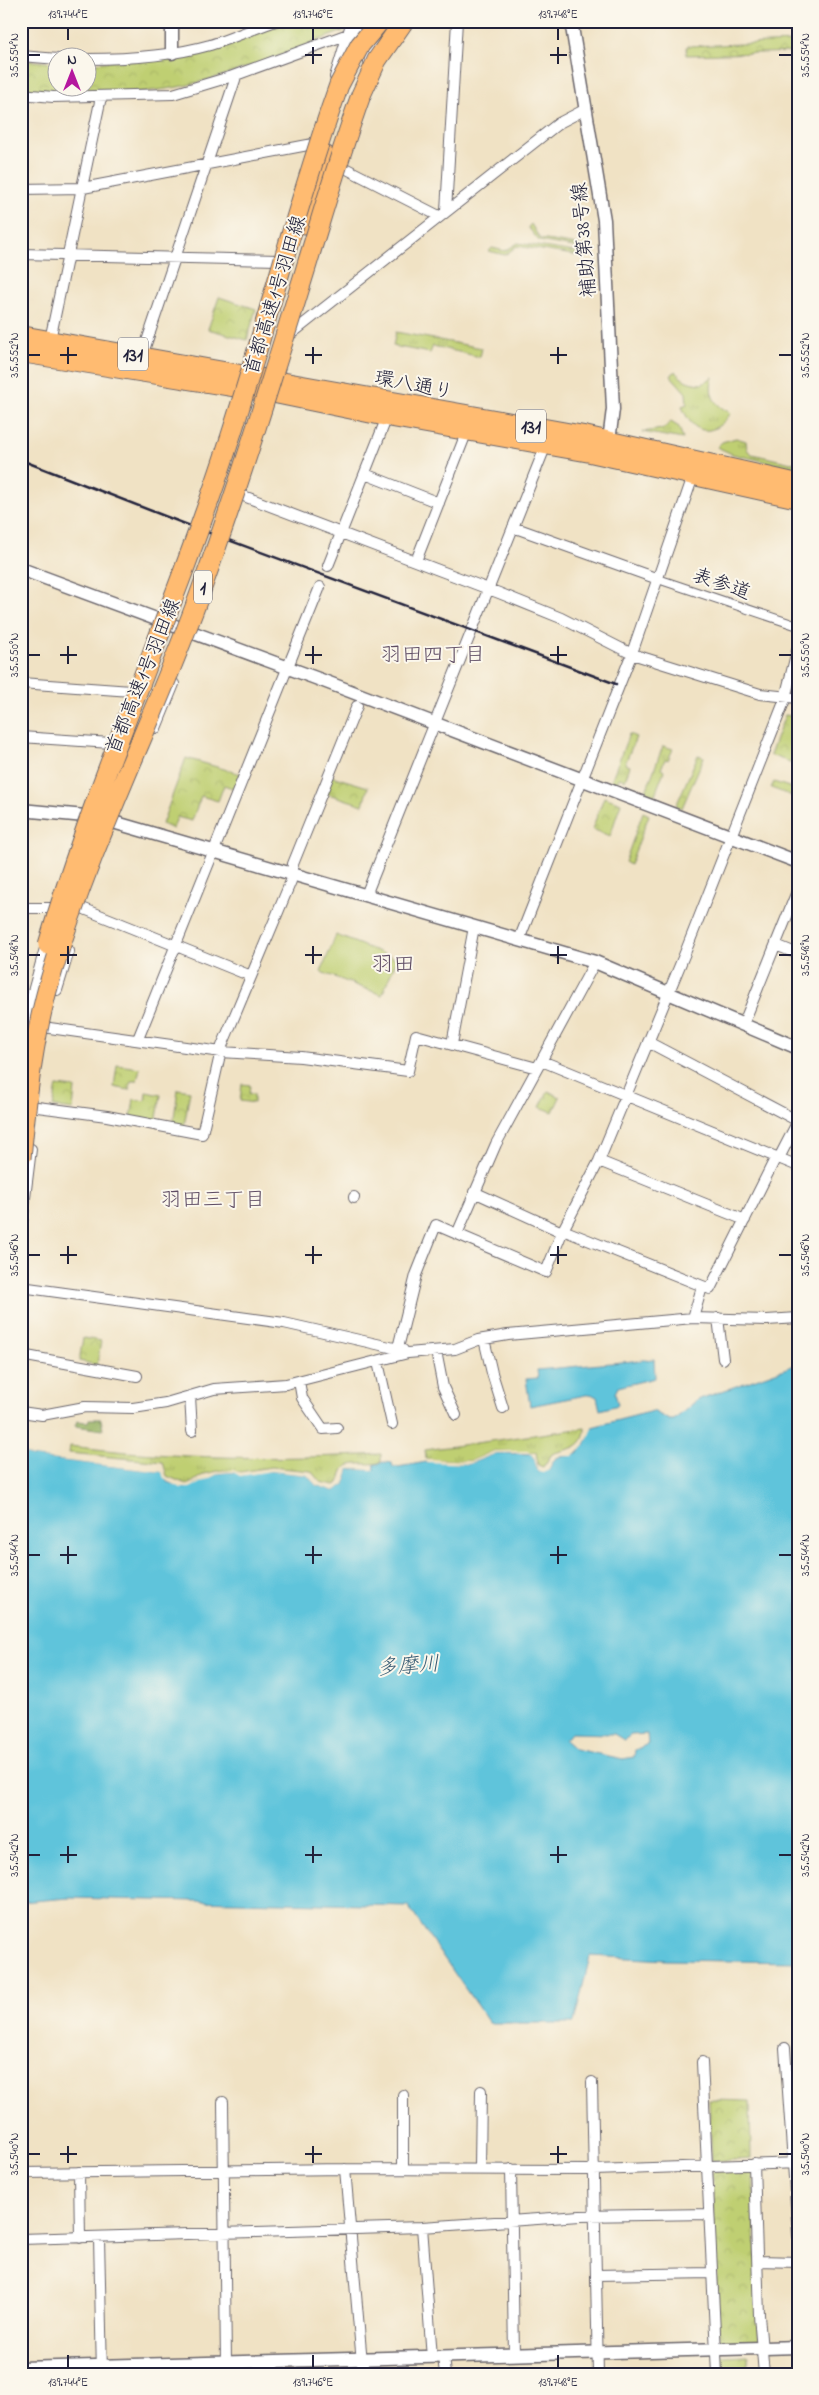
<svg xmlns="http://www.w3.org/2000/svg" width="819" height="2395" font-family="'Indie Flower','Klee One',sans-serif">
  <defs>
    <pattern id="grass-tufts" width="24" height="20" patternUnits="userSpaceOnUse" patternTransform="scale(1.25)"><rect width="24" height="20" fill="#bfcf72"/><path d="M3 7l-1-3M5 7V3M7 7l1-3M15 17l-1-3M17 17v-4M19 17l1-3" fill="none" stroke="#a4b164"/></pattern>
    <pattern id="forest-firs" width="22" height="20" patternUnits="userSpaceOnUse" patternTransform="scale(1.25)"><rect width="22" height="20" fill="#97b264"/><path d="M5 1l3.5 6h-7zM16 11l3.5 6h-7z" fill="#7b9054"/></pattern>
    <pattern id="park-crowns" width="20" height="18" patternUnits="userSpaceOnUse" patternTransform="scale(1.25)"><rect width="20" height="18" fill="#bfcf72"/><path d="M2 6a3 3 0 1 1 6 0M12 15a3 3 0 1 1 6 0" fill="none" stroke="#a4b164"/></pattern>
  </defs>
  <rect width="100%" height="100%" fill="#fbf7ec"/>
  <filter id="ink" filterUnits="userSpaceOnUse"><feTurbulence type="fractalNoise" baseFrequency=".02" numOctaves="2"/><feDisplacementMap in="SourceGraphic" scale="10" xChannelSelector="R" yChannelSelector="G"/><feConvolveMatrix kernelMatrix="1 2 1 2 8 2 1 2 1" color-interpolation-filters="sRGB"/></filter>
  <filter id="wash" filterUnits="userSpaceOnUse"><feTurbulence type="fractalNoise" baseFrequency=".0096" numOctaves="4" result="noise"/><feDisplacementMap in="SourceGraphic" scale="20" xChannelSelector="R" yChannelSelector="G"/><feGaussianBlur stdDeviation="1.12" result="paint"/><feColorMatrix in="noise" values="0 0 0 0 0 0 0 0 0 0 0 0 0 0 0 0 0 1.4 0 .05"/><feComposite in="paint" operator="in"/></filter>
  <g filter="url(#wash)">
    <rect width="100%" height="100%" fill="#f0e2c4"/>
    <!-- grass -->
    <path fill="url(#grass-tufts)" stroke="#707856" d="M 531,224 L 540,239 L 584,246 L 585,249 L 539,241 L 528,227 Z
      M 518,243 L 586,254 L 586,257 L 517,246 L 505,255 L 489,251 L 492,248 L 505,251 Z
      M 396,332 L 482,348 L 480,357 L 433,346 L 430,353 L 393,346 Z
      M 675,371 C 683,381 689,383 702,384 L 713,377 C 708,395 714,405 731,413 C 713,439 692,435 682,406 L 687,404 L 686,393 L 671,376 Z
      M 671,422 L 679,427 L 683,439 L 642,432 L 663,429 Z
      M 736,438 L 746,441 L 747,450 L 752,454 L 791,463 L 798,462 L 798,469 L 732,454 L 717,447 L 722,442 Z
      M 629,734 L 636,737 L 625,764 L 630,766 L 625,780 L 619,778 L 617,784 L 611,781 Z
      M 663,746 L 673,749 L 668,760 L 665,759 L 661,769 L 664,771 L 654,797 L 645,794 Z
      M 698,755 L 704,757 L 682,808 L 676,806 Z
      M 774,782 L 798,790 L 798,798 L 771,788 Z
      M 643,812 L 649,815 L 630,865 L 625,862 Z
      M 585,1428 C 585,1450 567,1448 552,1454 L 543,1467 L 538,1465 L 536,1452 L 494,1451 L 471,1461 L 426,1459 L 425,1450 Z
      M 70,1446 C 173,1459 277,1460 381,1454 L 381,1462 C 371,1467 348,1459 343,1471 C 341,1475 341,1479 339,1483 L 335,1485 L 320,1482 L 311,1471 L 271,1467 L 240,1472 L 223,1470 L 204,1474 L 191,1483 L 186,1484 L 167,1476 L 163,1462 L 69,1453 Z"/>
    <!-- forest -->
    <path fill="url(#forest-firs)" stroke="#5c6a50" d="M 89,1419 L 101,1419 L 103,1430 L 75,1426 L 77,1421 L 88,1422 Z"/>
    <!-- park -->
    <path fill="url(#park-crowns)" stroke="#707856" d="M 287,21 L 347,21 L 345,30 C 294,50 242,72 188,85 C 133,97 76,94 21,89 L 21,60 L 57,63 L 58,88 L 88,88 L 88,64 L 213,48 Z
      M 798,42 L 798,52 L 686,55 L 687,46 Z
      M 219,297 L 256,309 L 247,340 L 208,329 Z
      M 785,715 L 798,717 L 798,765 L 770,755 Z
      M 186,758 L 241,774 L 235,789 L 224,785 L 218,801 L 201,796 L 192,821 L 177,817 L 173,829 L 162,824 Z
      M 331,776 L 368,787 L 363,805 L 325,793 Z
      M 604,797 L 621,803 L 610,836 L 592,829 Z
      M 117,1065 L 140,1068 L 137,1081 L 131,1081 L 129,1090 L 114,1087 Z
      M 242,1084 L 250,1085 L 249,1094 L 254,1094 L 254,1103 L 240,1101 Z
      M 57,1086 L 75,1088 L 73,1110 L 53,1107 Z
      M 178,1089 L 190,1091 L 184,1126 L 173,1125 Z
      M 548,1091 L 560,1097 L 553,1112 L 540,1107 Z
      M 146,1092 L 161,1095 L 156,1123 L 131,1118 L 134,1099 L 145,1101 Z
      M 83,1338 L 101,1341 L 97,1365 L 79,1361 Z
      M 709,2100 L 750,2101 L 751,2159 L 712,2161 Z
      M 753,2170 L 759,2341 L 719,2343 L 712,2172 Z
      M 748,2355 L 749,2374 L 720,2374 L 720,2359 L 722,2356 Z"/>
    <!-- pitch -->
    <path fill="#bfcf72" stroke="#707856" d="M 336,935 L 397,959 L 382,995 L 321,972 Z"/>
    <!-- water -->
    <path fill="#5ec4db" stroke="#40738b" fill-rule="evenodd" d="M 654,1359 L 655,1378 L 618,1387 L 615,1393 L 618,1405 L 600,1410 L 597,1397 L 591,1394 L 530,1406 L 526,1379 L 538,1378 L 537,1370 Z
      M 798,1364 L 798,1962 L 666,1960 L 590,1956 L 574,2023 L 489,2023 L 408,1906 L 69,1898 L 21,1902 L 21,1451 L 32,1457 L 163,1472 L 167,1482 L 185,1488 L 220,1473 L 233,1472 L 244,1475 C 264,1467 286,1473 307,1475 L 316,1485 L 334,1491 L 344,1485 L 349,1469 L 372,1470 L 374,1470 L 374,1465 L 384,1462 L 392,1463 L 393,1467 L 398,1467 L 432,1461 L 468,1464 L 497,1453 L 533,1454 L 538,1472 L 549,1470 C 556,1451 561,1459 577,1454 L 585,1445 L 592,1427 L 653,1411 L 669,1420 L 674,1420 L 697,1400 ZM 571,1733 L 614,1734 L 624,1740 L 631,1735 L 647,1734 L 648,1744 L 635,1750 L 634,1757 L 623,1759 L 575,1749 L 565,1740 Z"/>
    <!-- pier -->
    <path fill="#f0e2c4" d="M 590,1427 L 592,1427 L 591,1433 L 582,1449 L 573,1456 L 558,1456 L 553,1458 L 549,1470 L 543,1473 L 538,1472 L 533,1455 L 529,1453 L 497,1453 L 468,1464 L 426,1462 L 426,1459 L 433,1459 L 471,1461 L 494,1451 L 529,1451 L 535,1453 L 537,1466 L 543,1470 L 547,1468 L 552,1456 L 557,1453 L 572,1454 L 580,1448 Z
      M 22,1448 L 33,1455 L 163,1469 L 166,1477 L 181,1485 L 194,1484 L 220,1471 L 233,1470 L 241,1473 L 271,1468 L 308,1472 L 318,1483 L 334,1488 L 342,1484 L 345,1470 L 348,1467 L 372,1468 L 372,1465 L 374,1465 L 374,1470 L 349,1469 L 344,1485 L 334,1491 L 316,1485 L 307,1475 L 271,1471 L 240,1476 L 233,1472 L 220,1473 L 190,1488 L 180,1488 L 164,1479 L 162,1472 L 32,1457 L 21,1451 Z"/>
  </g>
  <g filter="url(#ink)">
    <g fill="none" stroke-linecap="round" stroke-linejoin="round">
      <!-- pedestrian casing -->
      <g stroke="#6a656b" stroke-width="10">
        <path id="pedestrian" d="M 658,579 L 798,626"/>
      </g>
      <!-- minor casing -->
      <g stroke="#6a656b" stroke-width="12">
        <path id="minor" d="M 21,56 L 58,59
          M 88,59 C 128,59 171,56 210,45 C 232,38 253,29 275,21
          M 369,62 L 379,28
          M 335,77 L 352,21
          M 21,94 L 53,97 L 173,94 L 233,76
          M 341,166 L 439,216
          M 21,189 L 83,188 L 313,144
          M 446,211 L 457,21
          M 21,254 L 277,260
          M 291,334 L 559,123 L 586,109
          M 50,340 L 101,97
          M 142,356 L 235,80 L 233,76 L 373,25
          M 365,474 L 439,503
          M 241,495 L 499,593 L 561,618 L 632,654 L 760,694 L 798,698
          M 513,527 L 658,579
          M 416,561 L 467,431
          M 328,566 L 387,417
          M 21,683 L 131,691
          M 156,728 L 174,684
          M 21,737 L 111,743
          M 366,895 L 546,445
          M 21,908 L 82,908 L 251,976
          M 519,940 L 632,653 L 690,485 L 692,472
          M 776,945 L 798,954
          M 57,990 L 69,951
          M 21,1024 L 221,1052 L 301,1057 L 408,1071 L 416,1035 L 537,1068
          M 743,1025 L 798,889
          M 138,1039 L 320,587
          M 21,1041 L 24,1024 L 47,941
          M 648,1042 L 798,1121
          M 452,1044 L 474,927
          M 542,1061 L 798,1166
          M 22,1105 L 107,1116 L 202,1134 L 222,1046 L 291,881 L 293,864 L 357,706
          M 779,1158 L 798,1121
          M 599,1161 L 745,1220
          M 474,1192 L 562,1232
          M 354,1198 L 354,1197
          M 21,1230 L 31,1149
          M 563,1230 L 710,1289 L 776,1157
          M 457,1234 L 496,1144 L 595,962
          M 21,1287 L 284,1323 L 403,1350
          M 693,1318 L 702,1287
          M 718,1318 L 723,1359
          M 484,1339 L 492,1373 L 503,1408
          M 398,1348 L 416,1275 L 436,1225 L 546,1272 L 563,1230 L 599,1161 L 685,953 L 784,702 L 798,647
          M 436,1351 L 443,1387 L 456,1415
          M 21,1355 L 137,1376
          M 378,1362 L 392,1424
          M 299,1381 L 302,1398 L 323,1429 L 337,1428
          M 190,1396 L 192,1431
          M 21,1412 L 42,1415 L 85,1407 L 133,1408 L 166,1403 L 214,1389 L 286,1384 L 408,1353 L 455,1349 L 478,1340 L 508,1335 L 693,1318 L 767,1320 L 798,1318
          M 785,2048 L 798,2236
          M 702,2062 L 717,2374
          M 592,2082 L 598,2374
          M 223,2102 L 226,2363
          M 754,2164 L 759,2315 L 764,2374
          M 345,2169 L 363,2374
          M 403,2169 L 403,2095
          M 480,2169 L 481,2091
          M 511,2169 L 514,2355
          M 79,2172 L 80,2238
          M 21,2173 L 345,2169 L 594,2170 L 798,2163
          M 422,2227 L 432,2357
          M 99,2238 L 102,2374
          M 21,2239 L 422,2227 L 580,2216 L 709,2214
          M 758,2261 L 798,2262
          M 596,2275 L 712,2273
          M 443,2357 L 445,2374"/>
      </g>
      <!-- tertiary casing -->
      <g stroke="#6a656b" stroke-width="15">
        <path id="tertiary" d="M 571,21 L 604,220 L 613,409 L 608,449
          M 172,53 L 172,21
          M 21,569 L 321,680 L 798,862
          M 21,810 L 85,816 L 113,822 L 595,962 L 798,1048
          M 21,2368 L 798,2347"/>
      </g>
      <!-- trunk casing -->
      <g stroke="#6a656b" stroke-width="20">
        <path id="trunk" d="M 21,335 L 584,435 L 798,483
          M 21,353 L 275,394 L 387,417 L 590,453 L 798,499"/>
      </g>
      <!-- motorway casing -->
      <g stroke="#6a656b" stroke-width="21">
        <path id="motorway" d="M 304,224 L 325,155"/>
      </g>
      <!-- pedestrian -->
      <use href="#pedestrian" stroke="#fff" stroke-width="8"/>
      <!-- minor -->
      <use href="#minor" stroke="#fff" stroke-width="10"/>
      <!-- tertiary -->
      <use href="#tertiary" stroke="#fff" stroke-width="12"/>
      <!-- trunk -->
      <use href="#trunk" stroke="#ffbb71" stroke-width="18"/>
      <!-- motorway -->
      <use href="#motorway" stroke="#ffbb71" stroke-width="19"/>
      <!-- rail -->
      <path stroke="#22223b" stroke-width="2.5" d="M 21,460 L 180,522 L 616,684"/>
      <!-- motorway-bridge casing -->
      <g stroke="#6a656b" stroke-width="21" stroke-linecap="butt">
        <path id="motorway-bridge" d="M 48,945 C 96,780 169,624 223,460 C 264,336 295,209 339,85 L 360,45 L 380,21
          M 21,1158 C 27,1094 34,1031 53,970 C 93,836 158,713 204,582 C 241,479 273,375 305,271 C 323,212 340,153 361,95 L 377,60 L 404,21"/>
      </g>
      <!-- motorway-bridge -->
      <use href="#motorway-bridge" stroke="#ffbb71" stroke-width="19"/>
    </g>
  </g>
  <!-- ticks -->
  <path fill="none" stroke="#22223b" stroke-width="2" d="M 68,28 L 68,40M 313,28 L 313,40M 558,28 L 558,40M 313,47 L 313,64M 558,47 L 558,64M 28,55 L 40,55M 305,55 L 322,55M 550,55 L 567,55M 779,55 L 792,55M 68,347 L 68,364M 313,347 L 313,364M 558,347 L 558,364M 28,355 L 40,355M 60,355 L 77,355M 305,355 L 322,355M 550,355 L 567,355M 779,355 L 792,355M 68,646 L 68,664M 313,646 L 313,664M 558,646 L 558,664M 28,655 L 40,655M 60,655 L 77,655M 305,655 L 322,655M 550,655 L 567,655M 779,655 L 792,655M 68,946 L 68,964M 313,946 L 313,964M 558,946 L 558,964M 28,955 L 40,955M 60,955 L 77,955M 305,955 L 322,955M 550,955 L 567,955M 779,955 L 792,955M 68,1246 L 68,1264M 313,1246 L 313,1264M 558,1246 L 558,1264M 28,1255 L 40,1255M 60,1255 L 77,1255M 305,1255 L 322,1255M 550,1255 L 567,1255M 779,1255 L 792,1255M 68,1546 L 68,1564M 313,1546 L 313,1564M 558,1546 L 558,1564M 28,1555 L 40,1555M 60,1555 L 77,1555M 305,1555 L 322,1555M 550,1555 L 567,1555M 779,1555 L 792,1555M 68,1846 L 68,1863M 313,1846 L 313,1863M 558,1846 L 558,1863M 28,1855 L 40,1855M 60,1855 L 77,1855M 305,1855 L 322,1855M 550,1855 L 567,1855M 779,1855 L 792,1855M 68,2146 L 68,2163M 313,2146 L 313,2163M 558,2146 L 558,2163M 28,2154 L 40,2154M 60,2154 L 77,2154M 305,2154 L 322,2154M 550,2154 L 567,2154M 779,2154 L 792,2154M 68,2355 L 68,2368M 313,2355 L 313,2368M 558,2355 L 558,2368"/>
  <g text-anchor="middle" stroke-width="4" stroke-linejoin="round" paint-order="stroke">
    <!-- shield labels -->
    <g fill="#fbf7ec" stroke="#636270" stroke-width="1">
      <rect x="118" y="337.5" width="30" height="33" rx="4"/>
      <rect x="516" y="409.5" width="30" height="33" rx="4"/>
      <rect x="194" y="570.5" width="18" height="33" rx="4"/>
    </g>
    <g font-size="19" font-weight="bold" fill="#22223b">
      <text x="133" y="361">131</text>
      <text x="531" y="433">131</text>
      <text x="203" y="594">1</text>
    </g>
    <!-- street labels -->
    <g font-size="20" fill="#22223b" stroke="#fbf7ec">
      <text transform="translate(583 240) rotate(-95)" y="7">補助第38号線</text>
      <text transform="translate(274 295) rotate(-73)" y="7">首都高速1号羽田線</text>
      <text transform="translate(414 384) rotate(11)" y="7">環八通り</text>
      <text transform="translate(722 583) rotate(19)" y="7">表参道</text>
      <text transform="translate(142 676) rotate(-68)" y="7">首都高速1号羽田線</text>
    </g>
    <!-- neighbourhood labels -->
    <g font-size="21" fill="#604e65" stroke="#fbf7ec">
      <text x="433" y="661">羽田四丁目</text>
      <text x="213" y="1206">羽田三丁目</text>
    </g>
    <!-- water labels -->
    <g font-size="21" font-style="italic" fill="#375b73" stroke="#fbf7ec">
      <text transform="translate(408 1665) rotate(-4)" y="7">多摩川</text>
    </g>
    <!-- quarter labels -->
    <g font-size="22" fill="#604e65" stroke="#fbf7ec">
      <text x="393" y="971">羽田</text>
    </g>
  </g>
  <!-- margin -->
  <rect width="819" height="2395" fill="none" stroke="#fbf7ec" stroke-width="55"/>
  <!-- north arrow -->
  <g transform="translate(72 72)"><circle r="24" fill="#fbf7ec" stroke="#a4a2a5"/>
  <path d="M0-4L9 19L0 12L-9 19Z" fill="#b5179e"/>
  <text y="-8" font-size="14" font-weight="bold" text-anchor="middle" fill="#22223b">N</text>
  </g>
  <rect x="28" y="28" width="764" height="2340" fill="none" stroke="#22223b" stroke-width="2"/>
  <g font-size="12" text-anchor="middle" fill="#22223b">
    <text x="68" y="18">139.744°E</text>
    <text x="313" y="18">139.746°E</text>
    <text x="558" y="18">139.748°E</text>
    <text transform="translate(14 55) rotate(-90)" y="4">35.554°N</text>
    <text transform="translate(805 55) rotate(-90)" y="4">35.554°N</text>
    <text transform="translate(14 355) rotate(-90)" y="4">35.552°N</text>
    <text transform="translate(805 355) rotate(-90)" y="4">35.552°N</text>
    <text transform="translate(14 655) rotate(-90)" y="4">35.550°N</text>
    <text transform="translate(805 655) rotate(-90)" y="4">35.550°N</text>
    <text transform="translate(14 955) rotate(-90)" y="4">35.548°N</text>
    <text transform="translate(805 955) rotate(-90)" y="4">35.548°N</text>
    <text transform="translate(14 1255) rotate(-90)" y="4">35.546°N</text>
    <text transform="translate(805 1255) rotate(-90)" y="4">35.546°N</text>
    <text transform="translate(14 1555) rotate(-90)" y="4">35.544°N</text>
    <text transform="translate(805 1555) rotate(-90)" y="4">35.544°N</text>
    <text transform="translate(14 1855) rotate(-90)" y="4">35.542°N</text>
    <text transform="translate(805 1855) rotate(-90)" y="4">35.542°N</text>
    <text transform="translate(14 2154) rotate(-90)" y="4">35.540°N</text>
    <text transform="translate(805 2154) rotate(-90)" y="4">35.540°N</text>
    <text x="68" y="2386">139.744°E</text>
    <text x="313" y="2386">139.746°E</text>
    <text x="558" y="2386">139.748°E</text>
  </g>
</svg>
